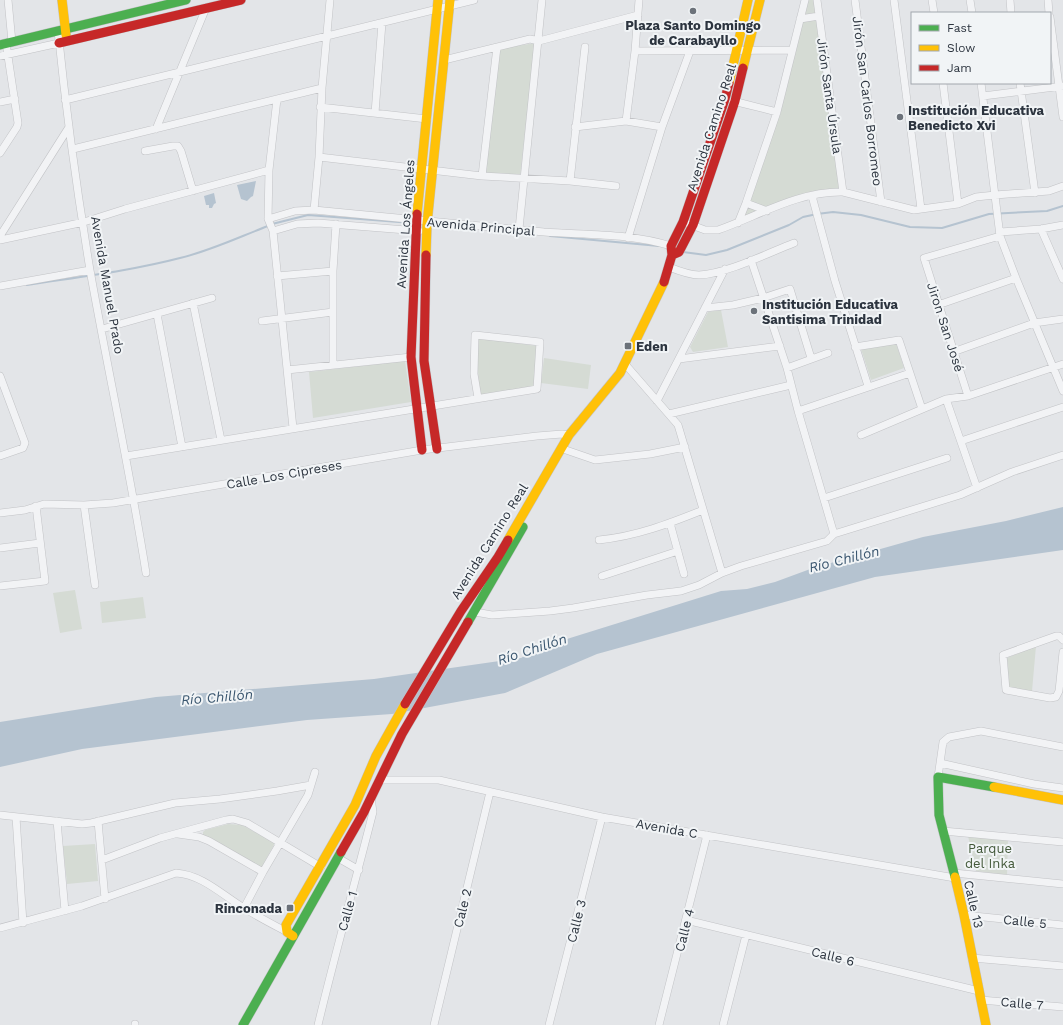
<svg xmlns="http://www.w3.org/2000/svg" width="1063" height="1025" font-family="'Work Sans',sans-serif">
  <rect width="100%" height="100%" fill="#e3e5e8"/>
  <!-- green -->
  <path fill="#d5dbd4" d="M 808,0 L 815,0 L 839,188 L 794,196 L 742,219 L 780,114 Z
    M 535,43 L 520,177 L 485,173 L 499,49 Z
    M 721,310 L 728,347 L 693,352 L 690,347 L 708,312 Z
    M 478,338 L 537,346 L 534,386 L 480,395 L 478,372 Z
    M 896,343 L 904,368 L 871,380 L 861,349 Z
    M 544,358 L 591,365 L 588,389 L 541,383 Z
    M 405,361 L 411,402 L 313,418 L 309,372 Z
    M 75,590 L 82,629 L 60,633 L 53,593 Z
    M 143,597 L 146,618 L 102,623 L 100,602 Z
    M 1036,646 L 1032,691 L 1009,687 L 1007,658 Z
    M 228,824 L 242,825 L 275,843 L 261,868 L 203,835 L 203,832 L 205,830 Z
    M 968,836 L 1008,840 L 1007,875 L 976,871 Z
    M 95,844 L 98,881 L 67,884 L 63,846 Z"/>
  <!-- water -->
  <path fill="#b5c3d0" d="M 256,181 L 253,196 L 251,197 L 247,201 L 241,199 L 237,185 Z
    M 214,193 L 216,203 L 214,204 L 212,208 L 209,208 L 209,205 L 206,205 L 204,196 Z
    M 1063,507 L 1063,550 L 875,577 L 597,654 L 505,693 L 392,714 L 307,720 L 82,749 L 0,767 L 0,722 L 156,697 L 374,679 L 521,658 L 538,648 L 721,591 L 747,589 L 775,582 L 813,568 L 923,537 L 1006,521 Z"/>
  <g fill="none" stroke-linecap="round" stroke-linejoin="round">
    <!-- stream -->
    <path stroke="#b5c3d0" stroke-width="2" d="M 272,224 L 308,215 L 412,223
      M 431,225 L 448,226
      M 550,236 L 659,246
      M 683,252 L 706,255 L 727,250 L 789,225 L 803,217 L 817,214 L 833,212 L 861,215 L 910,227 L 942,228 L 989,214 L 1047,211 L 1063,206
      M 27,285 C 78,277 130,271 180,258 C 210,251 239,237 268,226"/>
    <!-- street casing -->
    <g stroke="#c2c3c6" stroke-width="8">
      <path id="street" d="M 8,0 L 12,42
        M 817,0 L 843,192
        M 855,0 L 881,202
        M 894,0 L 921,209
        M 932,0 L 934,13
        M 970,0 L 972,13
        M 1010,0 L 1011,13
        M 1048,0 L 1049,13
        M 1050,17 L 1063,117
        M 800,19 L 819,16
        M 58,31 C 66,111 77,191 90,270 C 108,371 130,471 146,573
        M 635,51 L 792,50
        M 0,56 L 59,43
        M 444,60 L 530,39 L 539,41 L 638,15
        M 943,83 L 958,204
        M 981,83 L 1000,236 L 1016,278 L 1063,391
        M 1020,83 L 1035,193
        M 983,96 L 1063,86
        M 277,99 L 269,170 L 268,219 L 273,231 L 297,224 L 318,223 L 419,231
        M 65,100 L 474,0
        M 733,101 L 777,112
        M 0,102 L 15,99
        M 320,107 L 427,119
        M 375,113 L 382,23
        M 626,121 L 635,51 L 639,0
        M 575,127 L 626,121 L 662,127
        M 156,129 L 206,8
        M 73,149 L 322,88
        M 145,151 L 173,146 L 178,146 L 181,151 L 193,191
        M 0,153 L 17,127 L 18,123 L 6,43
        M 319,157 L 482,176 L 570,181 L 616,186
        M 482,176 L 497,47
        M 570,181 L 585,47
        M 812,196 L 835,281 L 868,386
        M 746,203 L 767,211
        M 314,210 L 319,157 L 322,88 L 330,0
        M 268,219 L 295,211 L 314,210 C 391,217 468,225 544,232 C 586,235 631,233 671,246
        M 738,223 L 746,203 L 777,112 L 805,0
        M 689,224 L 705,230 L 718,230 C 758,216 798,191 843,192 L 914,210 L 958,204 L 976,197 L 995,195 L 1049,191 L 1063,186
        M 519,229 L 542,0
        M 1041,229 L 1063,279
        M 273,231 L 293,428
        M 1000,232 L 1041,229 L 1063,225
        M 0,236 L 69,127
        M 628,238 L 662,127 L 690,51
        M 0,240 L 84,222 L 125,209 L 269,170
        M 751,260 L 787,368 L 798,411 L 834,534
        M 669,267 C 679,271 689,275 699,275 C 726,274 768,253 794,243
        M 277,276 L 333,271
        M 0,286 L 90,270
        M 193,303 L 221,440
        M 938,305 L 1016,278
        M 705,308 L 733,305 L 763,298 L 790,289 L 811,358
        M 157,314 L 182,447
        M 262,321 L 333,312
        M 102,329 L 212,298
        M 855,347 L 899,340 L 922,409
        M 953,352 L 1034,323 L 1063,319
        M 679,359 L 780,346
        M 333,364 L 333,271 L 336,224
        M 625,364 L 678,425 L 722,573
        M 787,368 L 828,353
        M 287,370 L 411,357
        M 0,376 L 25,443 L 23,448 L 0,456
        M 968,396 L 924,258 L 1000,236
        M 946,399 L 977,488
        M 657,401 L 725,269
        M 798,411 L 910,373
        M 669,414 L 791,385
        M 861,435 L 946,399 L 968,396 L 1063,364
        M 961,441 L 1063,407
        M 566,450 L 595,460 L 650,454 L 685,447
        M 126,456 C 263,433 400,411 537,389 L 540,342 L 475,335 L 474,374 L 478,398
        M 824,498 L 947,458
        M 84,505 L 95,585
        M 0,513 L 25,510 L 44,504 L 84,505 L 113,503 L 422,450 L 537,436 L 562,434 L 569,435
        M 670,523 L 684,574
        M 599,540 C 637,536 668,524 703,510
        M 0,548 L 40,543
        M 602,576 L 678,551
        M 0,586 L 45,581 L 36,506
        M 475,612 L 492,615 L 550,611 L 573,608 L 647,595 L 681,591 L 699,585 L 722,573 L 741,566 L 827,541 L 834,534 L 960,495 L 1012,472 L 1063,455
        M 1063,640 L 1059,636 L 1056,636 L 1003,655 L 1006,690 L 1050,698 L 1056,697 L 1059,691 L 1063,652
        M 940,763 L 1034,784 L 1063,788
        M 938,777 L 943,742 L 949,737 L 981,731 L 1063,747
        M 379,780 L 439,780 L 602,817 L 955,878
        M 0,815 L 82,824 L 91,823 L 175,803 L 220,799 L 277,791 L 311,785
        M 16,817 L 23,923
        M 57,821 L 65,911
        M 98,821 L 105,899
        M 943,831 L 1063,842
        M 178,834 L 199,837 L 209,841 L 263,872
        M 338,858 L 359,870
        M 102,860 L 160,838 L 226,820 L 233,819 L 247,823 L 321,867
        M 954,873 L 1063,884
        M 244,908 L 263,872 L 308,795 L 315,772
        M 964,915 L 1063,925
        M 686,920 L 979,991
        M 0,928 L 82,906 L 176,873 C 203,875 222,895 244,908 C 258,917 272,924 287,932
        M 972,958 L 1063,966
        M 981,1000 L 1063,1007
        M 135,1025 L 135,1024
        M 318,1025 C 335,954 355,883 373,812 L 371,798
        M 434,1025 L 490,792
        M 549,1025 L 602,817
        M 659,1025 L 707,835
        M 723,1025 L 746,935"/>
    </g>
    <!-- fast casing -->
    <g stroke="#c2c3c6" stroke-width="10">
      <path id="fast" d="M 0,45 L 186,0
        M 468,622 L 523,527
        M 955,877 L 939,815 L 938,777 L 994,787
        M 243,1025 L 341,852"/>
    </g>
    <!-- slow casing -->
    <g stroke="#c2c3c6" stroke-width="10">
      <path id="slow" d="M 62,0 L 66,35
        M 743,68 L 760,0
        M 729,83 L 748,0
        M 417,214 L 438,0
        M 426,255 L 427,224 L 450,0
        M 508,540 L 569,435 L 620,373 L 664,282
        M 994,787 L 1063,800
        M 955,877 L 964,915 L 986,1025
        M 293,936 L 287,932 L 286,925 L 355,805 L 376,756 L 405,704"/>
    </g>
    <!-- jam casing -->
    <g stroke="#c2c3c6" stroke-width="10">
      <path id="jam" d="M 59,43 L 241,0
        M 417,214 L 411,357 L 422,450
        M 426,255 L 424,361 L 437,449
        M 672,255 L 679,252 L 693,225 L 735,101 L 743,68
        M 664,282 L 672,255 L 671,246 L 683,222 L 725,99 L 729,83
        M 405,704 L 461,611 L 498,557 L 508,540
        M 341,852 L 364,812 L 402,734 L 468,622"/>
    </g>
    <!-- street -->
    <use href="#street" stroke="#f2f3f5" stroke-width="7"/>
    <!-- fast -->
    <use href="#fast" stroke="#4caf50" stroke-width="9"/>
    <!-- slow -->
    <use href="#slow" stroke="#ffc107" stroke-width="9"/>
    <!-- jam -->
    <use href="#jam" stroke="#c62828" stroke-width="9"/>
  </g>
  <!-- markers -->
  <g fill="#6c727a" stroke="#f1f4f6" stroke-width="1.5">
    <circle cx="693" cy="11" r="4"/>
    <circle cx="900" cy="117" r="4"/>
    <circle cx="754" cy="311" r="4"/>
    <rect x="624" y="342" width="8" height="8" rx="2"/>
    <rect x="286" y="904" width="8" height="8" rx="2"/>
  </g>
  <g text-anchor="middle" stroke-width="4" stroke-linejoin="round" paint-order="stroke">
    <!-- poi labels -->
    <g font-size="13" font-weight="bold" fill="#2c343f" stroke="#f1f4f6" text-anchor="start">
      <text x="693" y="30" text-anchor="middle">Plaza Santo Domingo<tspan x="693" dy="15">de Carabayllo</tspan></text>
      <text x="908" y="115">Institución Educativa<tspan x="908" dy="15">Benedicto Xvi</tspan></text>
      <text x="762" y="309">Institución Educativa<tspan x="762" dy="15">Santisima Trinidad</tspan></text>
      <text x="636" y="351">Eden</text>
      <text x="282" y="913" text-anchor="end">Rinconada</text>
    </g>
    <!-- street labels -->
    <g font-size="13" fill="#2c343f" stroke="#f1f4f6">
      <text transform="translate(830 96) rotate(82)" y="5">Jirón Santa Úrsula</text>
      <text transform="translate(868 101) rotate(83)" y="5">Jirón San Carlos Borromeo</text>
      <text transform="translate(711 127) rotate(-72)" y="5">Avenida Camino Real</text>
      <text transform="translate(405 224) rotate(-86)" y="5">Avenida Los Ángeles</text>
      <text transform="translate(481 226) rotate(5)" y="5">Avenida Principal</text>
      <text transform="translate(108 285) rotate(80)" y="5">Avenida Manuel Prado</text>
      <text transform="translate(946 327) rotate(72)" y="5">Jiron San José</text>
      <text transform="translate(284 474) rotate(-10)" y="5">Calle Los Cipreses</text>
      <text transform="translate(489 541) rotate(-58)" y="5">Avenida Camino Real</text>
      <text transform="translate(667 828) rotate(10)" y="5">Avenida C</text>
      <text transform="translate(974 904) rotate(77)" y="5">Calle 13</text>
      <text transform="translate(462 908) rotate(-76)" y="5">Cale 2</text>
      <text transform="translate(347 911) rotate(-74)" y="5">Calle 1</text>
      <text transform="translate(576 921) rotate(-76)" y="5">Calle 3</text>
      <text transform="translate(1025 921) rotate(6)" y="5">Calle 5</text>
      <text transform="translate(684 930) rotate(-76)" y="5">Calle 4</text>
      <text transform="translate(833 956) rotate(14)" y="5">Calle 6</text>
      <text transform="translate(1022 1003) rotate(5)" y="5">Calle 7</text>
    </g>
    <!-- park labels -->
    <g font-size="13" fill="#43593a" stroke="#f1f4f6">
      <text x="990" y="853">Parque<tspan x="990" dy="15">del Inka</tspan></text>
    </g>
    <!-- water labels -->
    <g font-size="14" font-style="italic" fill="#3a566f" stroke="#f1f4f6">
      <text transform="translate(844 559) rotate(-14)" y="5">Río Chillón</text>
      <text transform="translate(532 649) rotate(-18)" y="5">Río Chillón</text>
      <text transform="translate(217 697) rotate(-5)" y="5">Río Chillón</text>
    </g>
  </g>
  <!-- legend -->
  <rect x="911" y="12" width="140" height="72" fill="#f1f4f6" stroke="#a2a7ad"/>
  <rect x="919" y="25" width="20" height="6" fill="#4caf50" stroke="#a2a7ad"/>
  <text x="947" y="32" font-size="12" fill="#2c343f">Fast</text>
  <rect x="919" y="45" width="20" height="6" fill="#ffc107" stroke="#a2a7ad"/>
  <text x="947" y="52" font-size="12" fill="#2c343f">Slow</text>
  <rect x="919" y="65" width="20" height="6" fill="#c62828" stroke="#a2a7ad"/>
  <text x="947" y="72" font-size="12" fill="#2c343f">Jam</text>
</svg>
